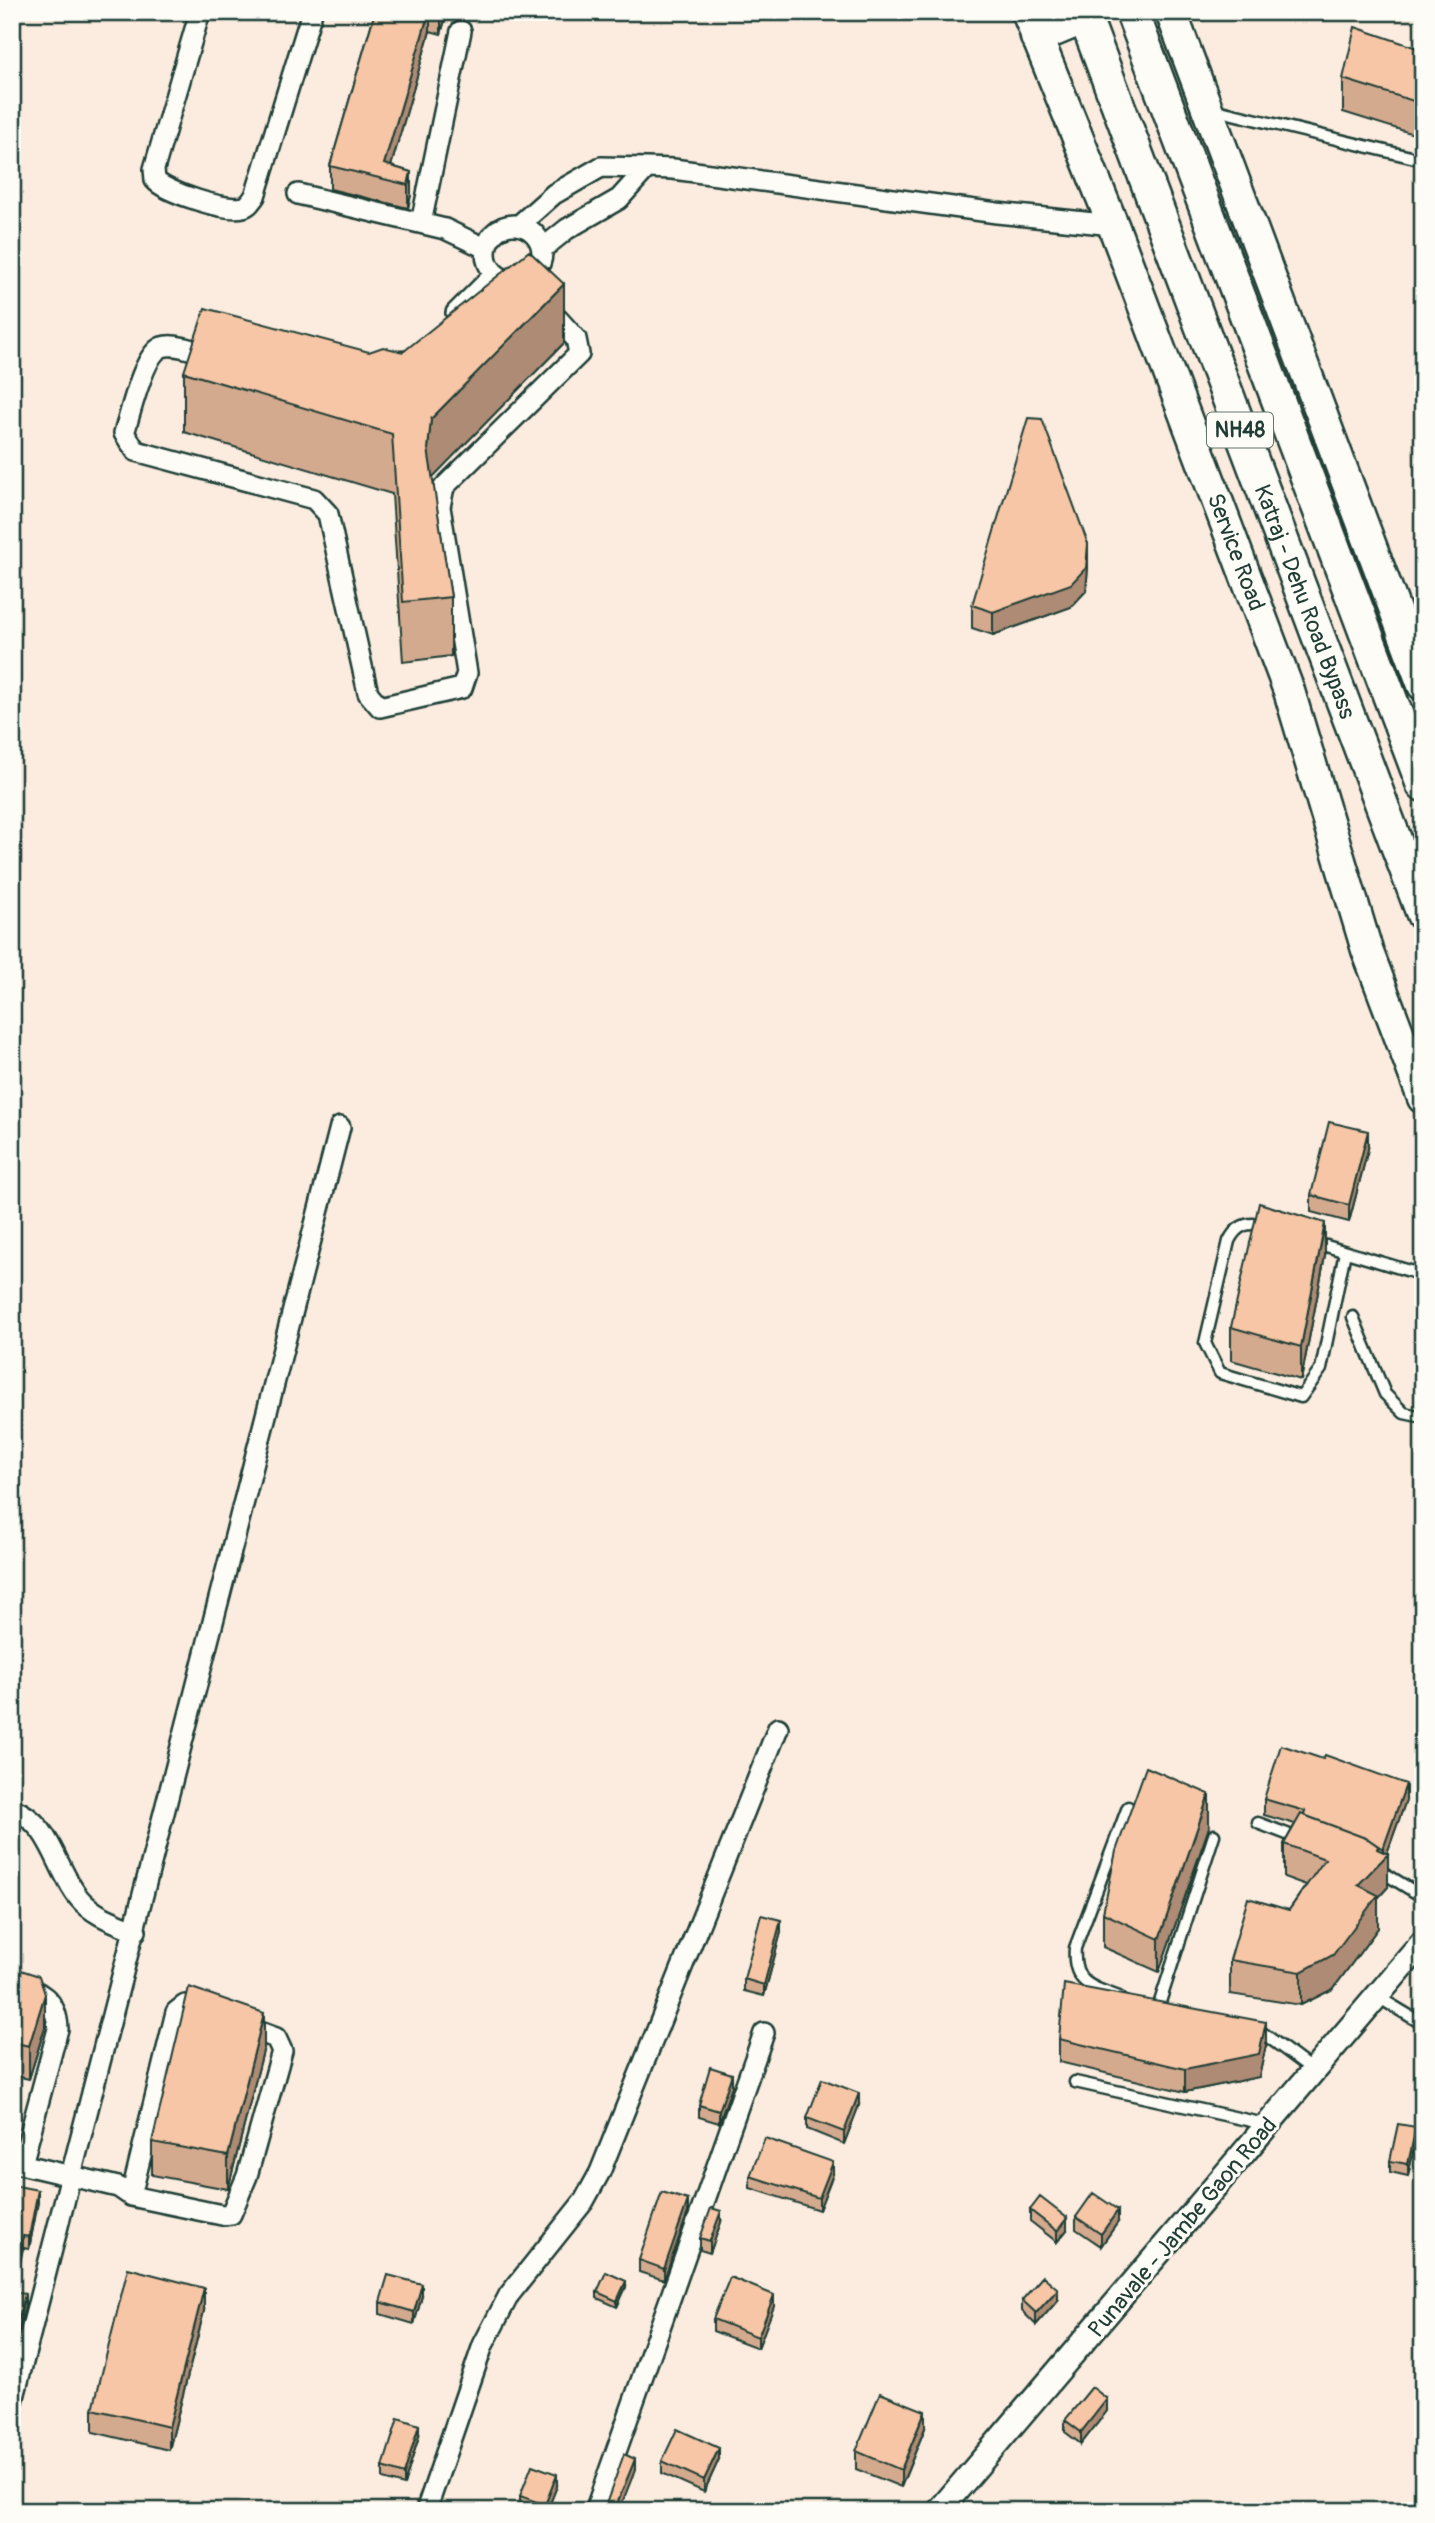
<svg xmlns="http://www.w3.org/2000/svg" width="1435" height="2523" font-family="Pangolin,sans-serif">
  <rect width="100%" height="100%" fill="#fbecdf"/>
  <filter id="ink" filterUnits="userSpaceOnUse"><feTurbulence type="fractalNoise" baseFrequency=".0143" numOctaves="2"/><feDisplacementMap in="SourceGraphic" scale="14" xChannelSelector="R" yChannelSelector="G"/><feConvolveMatrix kernelMatrix="1 2 1 2 8 2 1 2 1" color-interpolation-filters="sRGB"/></filter>
  <g filter="url(#ink)">
    <g fill="none" stroke-linecap="round" stroke-linejoin="round">
      <!-- service casing -->
      <g stroke="#1f3d34" stroke-width="15">
        <path id="service" d="M 1212,109 L 1423,160
          M 1265,1226 C 1248,1221 1237,1225 1229,1241 L 1205,1343 L 1220,1373 L 1301,1397 L 1321,1369 L 1345,1252
          M 1313,1242 L 1423,1275
          M 1353,1317 L 1385,1394 L 1404,1413 L 1423,1417
          M 1258,1823 L 1300,1839
          M 1379,1870 L 1423,1897
          M 1119,1997 C 1090,1987 1072,1982 1075,1948 L 1128,1807
          M 1378,1997 L 1423,2024
          M 1159,2005 L 1214,1835
          M 1256,2028 L 1314,2071
          M 1075,2082 L 1265,2124"/>
      </g>
      <!-- minor casing -->
      <g stroke="#1f3d34" stroke-width="24">
        <path id="minor" d="M 200,12 L 154,169 L 155,180 C 165,192 227,212 243,207 C 249,206 251,201 255,196 L 312,12
          M 647,168 L 673,169 L 997,213 L 1113,225
          M 298,194 L 445,229 L 485,248
          M 421,223 L 461,31
          M486 253a28 28 0 1 1 56 0a28 28 0 1 1-56 0Z
          M 519,225 L 554,194 L 601,167 L 647,168 L 619,199 L 567,229 L 542,249
          M 456,313 L 495,274
          M 217,358 C 202,354 177,342 162,347 C 143,354 131,413 124,433 L 136,451 L 314,499 L 328,514 L 368,693 L 380,707 L 462,688 L 467,673 L 440,507 L 444,487 L 579,354 L 576,339 L 547,307
          M 12,1809 C 51,1822 55,1868 79,1898 C 94,1916 115,1922 136,1931
          M 12,1982 C 39,1990 57,1999 58,2029 L 22,2164
          M 12,2162 L 118,2187 L 131,2196 L 222,2215 L 231,2214 L 247,2176 L 282,2051 L 276,2038 L 241,2025
          M 131,2196 L 176,2012 L 185,2005 L 209,2014
          M 12,2405 L 340,1127
          M 426,2511 L 483,2345 L 509,2295 L 584,2201 L 600,2172 L 778,1728
          M 595,2511 L 764,2033"/>
      </g>
      <!-- tertiary casing -->
      <g stroke="#1f3d34" stroke-width="28">
        <path id="tertiary" d="M 939,2511 L 1423,1942"/>
      </g>
      <!-- primary casing -->
      <g stroke="#1f3d34" stroke-width="35">
        <g id="primary">
          <path id="s1" d="M 1027,12 L 1113,225 L 1289,691 L 1367,950 L 1423,1098"/>
          <path d="M 1171,12 L 1423,685"/>
        </g>
      </g>
      <!-- trunk casing -->
      <g stroke="#1f3d34" stroke-width="37">
        <g id="trunk">
          <path id="s2" d="M 1083,12 L 1423,914"/>
          <path d="M 1132,12 L 1423,785"/>
          <path d="M 1037,37 L 1085,17"/>
        </g>
      </g>
      <!-- service -->
      <use href="#service" stroke="#fdfcf7" stroke-width="10"/>
      <!-- minor -->
      <use href="#minor" stroke="#fdfcf7" stroke-width="19"/>
      <!-- tertiary -->
      <use href="#tertiary" stroke="#fdfcf7" stroke-width="23"/>
      <!-- primary -->
      <use href="#primary" stroke="#fdfcf7" stroke-width="30"/>
      <!-- trunk -->
      <use href="#trunk" stroke="#fdfcf7" stroke-width="32"/>
    </g>
    <!-- wall -->
    <path fill="#d4aa8f" stroke="#1f3d34" stroke-width="2" d="M 375,12 L 446,12 L 446,16 L 441,34 L 430,31 L 391,166 L 411,172 L 411,195 L 408,208 L 330,189 L 330,166 Z
      M 1423,50 L 1423,137 L 1343,112 L 1343,79 Z
      M 564,343 L 432,477 L 451,597 L 451,656 L 403,662 L 392,494 L 184,432 L 184,372 L 369,352 Z
      M 1088,567 L 1086,591 L 1071,607 L 993,635 L 972,628 L 972,605 Z
      M 1368,1149 L 1349,1222 L 1311,1212 L 1311,1195 Z
      M 1325,1256 L 1301,1380 L 1231,1360 L 1231,1327 Z
      M 1264,1799 L 1406,1800 L 1387,1853 L 1388,1887 L 1378,1898 L 1378,1928 L 1333,1989 L 1301,2005 L 1230,1994 L 1230,1960 L 1289,1910 L 1306,1885 L 1284,1877 L 1284,1844 L 1295,1824 L 1264,1815 Z
      M 1209,1827 L 1159,1972 L 1103,1947 L 1103,1913 Z
      M 781,1932 L 764,1996 L 744,1991 L 744,1979 Z
      M 12,1967 L 45,2027 L 29,2079 L 12,2075 Z
      M 1059,2039 L 1266,2045 L 1259,2077 L 1185,2092 L 1059,2062 Z
      M 264,2047 L 228,2189 L 152,2175 L 152,2142 Z
      M 732,2086 L 719,2123 L 699,2117 L 699,2105 Z
      M 859,2105 L 844,2144 L 807,2129 L 807,2118 Z
      M 1416,2139 L 1408,2176 L 1390,2172 L 1390,2161 Z
      M 833,2174 L 819,2210 L 750,2188 L 750,2176 Z
      M 12,2185 L 38,2202 L 29,2249 L 23,2248 L 14,2291 L 25,2306 L 16,2340 L 12,2339 Z
      M 1030,2210 L 1067,2230 L 1057,2242 L 1030,2221 Z
      M 688,2212 L 664,2280 L 639,2272 L 639,2260 Z
      M 1076,2217 L 1118,2222 L 1101,2246 L 1076,2229 Z
      M 721,2222 L 710,2253 L 700,2250 L 700,2238 Z
      M 626,2287 L 617,2307 L 597,2298 L 597,2292 Z
      M 422,2296 L 414,2324 L 380,2314 L 380,2302 Z
      M 1022,2300 L 1058,2300 L 1036,2325 L 1022,2311 Z
      M 774,2306 L 758,2348 L 713,2331 L 713,2319 Z
      M 204,2311 L 169,2450 L 93,2432 L 93,2409 Z
      M 1107,2411 L 1081,2444 L 1065,2432 L 1065,2420 Z
      M 925,2428 L 901,2487 L 856,2469 L 856,2451 Z
      M 419,2436 L 404,2485 L 383,2479 L 383,2467 Z
      M 719,2459 L 704,2492 L 662,2473 L 662,2461 Z
      M 557,2486 L 547,2511 L 528,2511 L 520,2508 L 520,2496 Z"/>
    <!-- shaded-wall -->
    <path fill="#ad8b74" stroke="#1f3d34" stroke-width="2" d="M 429,12 L 430,12 L 430,31 L 387,180 L 384,164 Z
      M 441,12 L 446,12 L 446,16 L 441,34 Z
      M 411,172 L 411,195 L 408,208 L 408,185 Z
      M 564,284 L 564,343 L 431,479 L 428,449 L 431,419 Z
      M 1088,544 L 1088,567 L 1086,591 L 1071,607 L 993,635 L 993,612 Z
      M 1368,1131 L 1368,1149 L 1349,1222 L 1349,1205 Z
      M 1325,1223 L 1325,1256 L 1301,1380 L 1301,1347 Z
      M 1406,1784 L 1406,1800 L 1386,1856 L 1388,1854 L 1388,1887 L 1378,1898 L 1378,1928 L 1333,1989 L 1301,2005 L 1301,1972 L 1358,1885 L 1378,1846 L 1378,1864 L 1383,1859 L 1383,1849 Z
      M 1209,1794 L 1209,1827 L 1159,1972 L 1159,1939 Z
      M 781,1920 L 781,1932 L 764,1996 L 764,1985 Z
      M 45,1994 L 45,2027 L 29,2079 L 29,2046 Z
      M 264,2013 L 264,2047 L 228,2189 L 228,2156 Z
      M 1266,2022 L 1266,2045 L 1259,2077 L 1185,2092 L 1185,2069 Z
      M 732,2074 L 732,2086 L 719,2123 L 719,2111 Z
      M 859,2093 L 859,2105 L 844,2144 L 844,2132 Z
      M 1416,2127 L 1416,2139 L 1408,2176 L 1408,2164 Z
      M 833,2162 L 833,2174 L 819,2210 L 819,2198 Z
      M 38,2190 L 38,2202 L 29,2249 L 29,2237 Z
      M 688,2200 L 688,2212 L 664,2280 L 664,2269 Z
      M 1118,2210 L 1118,2222 L 1101,2246 L 1101,2234 Z
      M 721,2211 L 721,2222 L 710,2253 L 710,2241 Z
      M 1067,2218 L 1067,2230 L 1057,2242 L 1057,2231 Z
      M 23,2236 L 23,2248 L 12,2299 L 12,2288 Z
      M 626,2281 L 626,2287 L 617,2307 L 617,2301 Z
      M 422,2284 L 422,2296 L 414,2324 L 414,2312 Z
      M 204,2288 L 204,2311 L 169,2450 L 169,2427 Z
      M 1058,2289 L 1058,2300 L 1036,2325 L 1036,2313 Z
      M 25,2294 L 25,2306 L 16,2340 L 16,2329 Z
      M 774,2295 L 774,2306 L 758,2348 L 758,2337 Z
      M 1107,2399 L 1107,2411 L 1081,2444 L 1081,2432 Z
      M 925,2411 L 925,2428 L 901,2487 L 901,2470 Z
      M 419,2425 L 419,2436 L 404,2485 L 404,2474 Z
      M 719,2448 L 719,2459 L 704,2492 L 704,2480 Z
      M 635,2459 L 635,2470 L 619,2511 L 614,2511 Z
      M 557,2474 L 557,2486 L 547,2511 L 545,2511 L 545,2505 Z"/>
    <!-- building -->
    <path fill="#f7c6a6" stroke="#1f3d34" stroke-width="2" d="M 375,12 L 429,12 L 384,164 L 411,172 L 408,185 L 330,166 Z
      M 1355,27 L 1423,50 L 1423,104 L 1343,79 Z
      M 529,251 L 564,284 L 431,419 L 428,449 L 451,597 L 403,602 L 392,434 L 184,372 L 205,308 L 369,352 L 383,347 L 403,352 Z
      M 1028,418 L 1042,419 L 1088,544 L 1086,568 L 1071,584 L 993,612 L 972,605 Z
      M 1329,1122 L 1368,1131 L 1349,1205 L 1311,1195 Z
      M 1259,1203 L 1325,1223 L 1301,1347 L 1231,1327 Z
      M 1281,1745 L 1323,1759 L 1325,1755 L 1406,1784 L 1383,1849 L 1368,1839 L 1304,1815 L 1305,1811 L 1264,1799 Z
      M 1146,1767 L 1209,1794 L 1159,1939 L 1103,1913 L 1116,1851 Z
      M 1301,1814 L 1368,1839 L 1378,1846 L 1377,1849 L 1388,1854 L 1358,1885 L 1378,1895 L 1333,1955 L 1301,1972 L 1230,1960 L 1248,1898 L 1289,1910 L 1325,1859 L 1284,1844 Z
      M 761,1915 L 781,1920 L 764,1985 L 744,1979 Z
      M 12,1967 L 39,1976 L 45,1994 L 29,2046 L 12,2042 Z
      M 1064,1984 L 1266,2022 L 1259,2054 L 1185,2069 L 1059,2039 Z
      M 189,1987 L 264,2013 L 228,2156 L 152,2142 Z
      M 710,2067 L 732,2074 L 719,2111 L 699,2105 Z
      M 822,2079 L 859,2093 L 844,2132 L 807,2118 Z
      M 1398,2124 L 1416,2127 L 1408,2164 L 1390,2161 Z
      M 765,2138 L 833,2162 L 819,2198 L 750,2176 Z
      M 12,2185 L 38,2190 L 29,2237 L 23,2236 L 12,2288 Z
      M 662,2192 L 688,2200 L 664,2269 L 639,2260 Z
      M 1093,2193 L 1118,2210 L 1101,2234 L 1076,2217 Z
      M 1040,2197 L 1067,2218 L 1057,2231 L 1030,2210 Z
      M 711,2208 L 721,2211 L 710,2241 L 700,2238 Z
      M 128,2268 L 204,2288 L 169,2427 L 93,2409 Z
      M 606,2272 L 626,2281 L 617,2301 L 597,2292 Z
      M 388,2275 L 422,2284 L 414,2312 L 380,2302 Z
      M 1043,2276 L 1058,2289 L 1036,2313 L 1022,2300 Z
      M 730,2277 L 774,2295 L 758,2337 L 713,2319 Z
      M 12,2291 L 25,2294 L 16,2329 L 12,2328 Z
      M 1092,2387 L 1107,2399 L 1081,2432 L 1065,2420 Z
      M 880,2393 L 925,2411 L 901,2470 L 856,2451 Z
      M 398,2418 L 419,2425 L 404,2474 L 383,2467 Z
      M 677,2429 L 719,2448 L 704,2480 L 662,2461 Z
      M 624,2454 L 635,2459 L 614,2511 L 594,2511 L 602,2509 L 606,2504 Z
      M 532,2465 L 557,2474 L 545,2505 L 520,2496 Z"/>
  </g>
  <g text-anchor="middle" stroke-width="6" stroke-linejoin="round" paint-order="stroke">
    <!-- shield labels -->
    <rect fill="#fdfcf7" stroke="#62766e" stroke-width="2" x="1207" y="412.5" width="66" height="35" rx="5"/>
    <g font-size="21" font-weight="bold" fill="#1f3d34">
      <text x="1240" y="437">NH48</text>
    </g>
    <!-- street labels -->
    <g font-size="23" fill="#1f3d34" stroke="#fdfcf7">
      <text dy="8" stroke="none"><textPath href="#s1" startOffset="579">Service Road</textPath></text>
      <text dy="8" stroke="none"><textPath href="#s2" startOffset="630">Katraj - Dehu Road Bypass</textPath></text>
      <text transform="translate(1182 2227) rotate(-50)" y="8">Punavale - Jambe Gaon Road</text>
    </g>
  </g>
  <!-- margin -->
  <rect width="1435" height="2523" fill="none" stroke="#fdfcf7" stroke-width="42"/>
  <rect x="21" y="21" width="1393" height="2481" fill="none" stroke="#1f3d34" stroke-width="2.5" filter="url(#ink)"/>
</svg>
